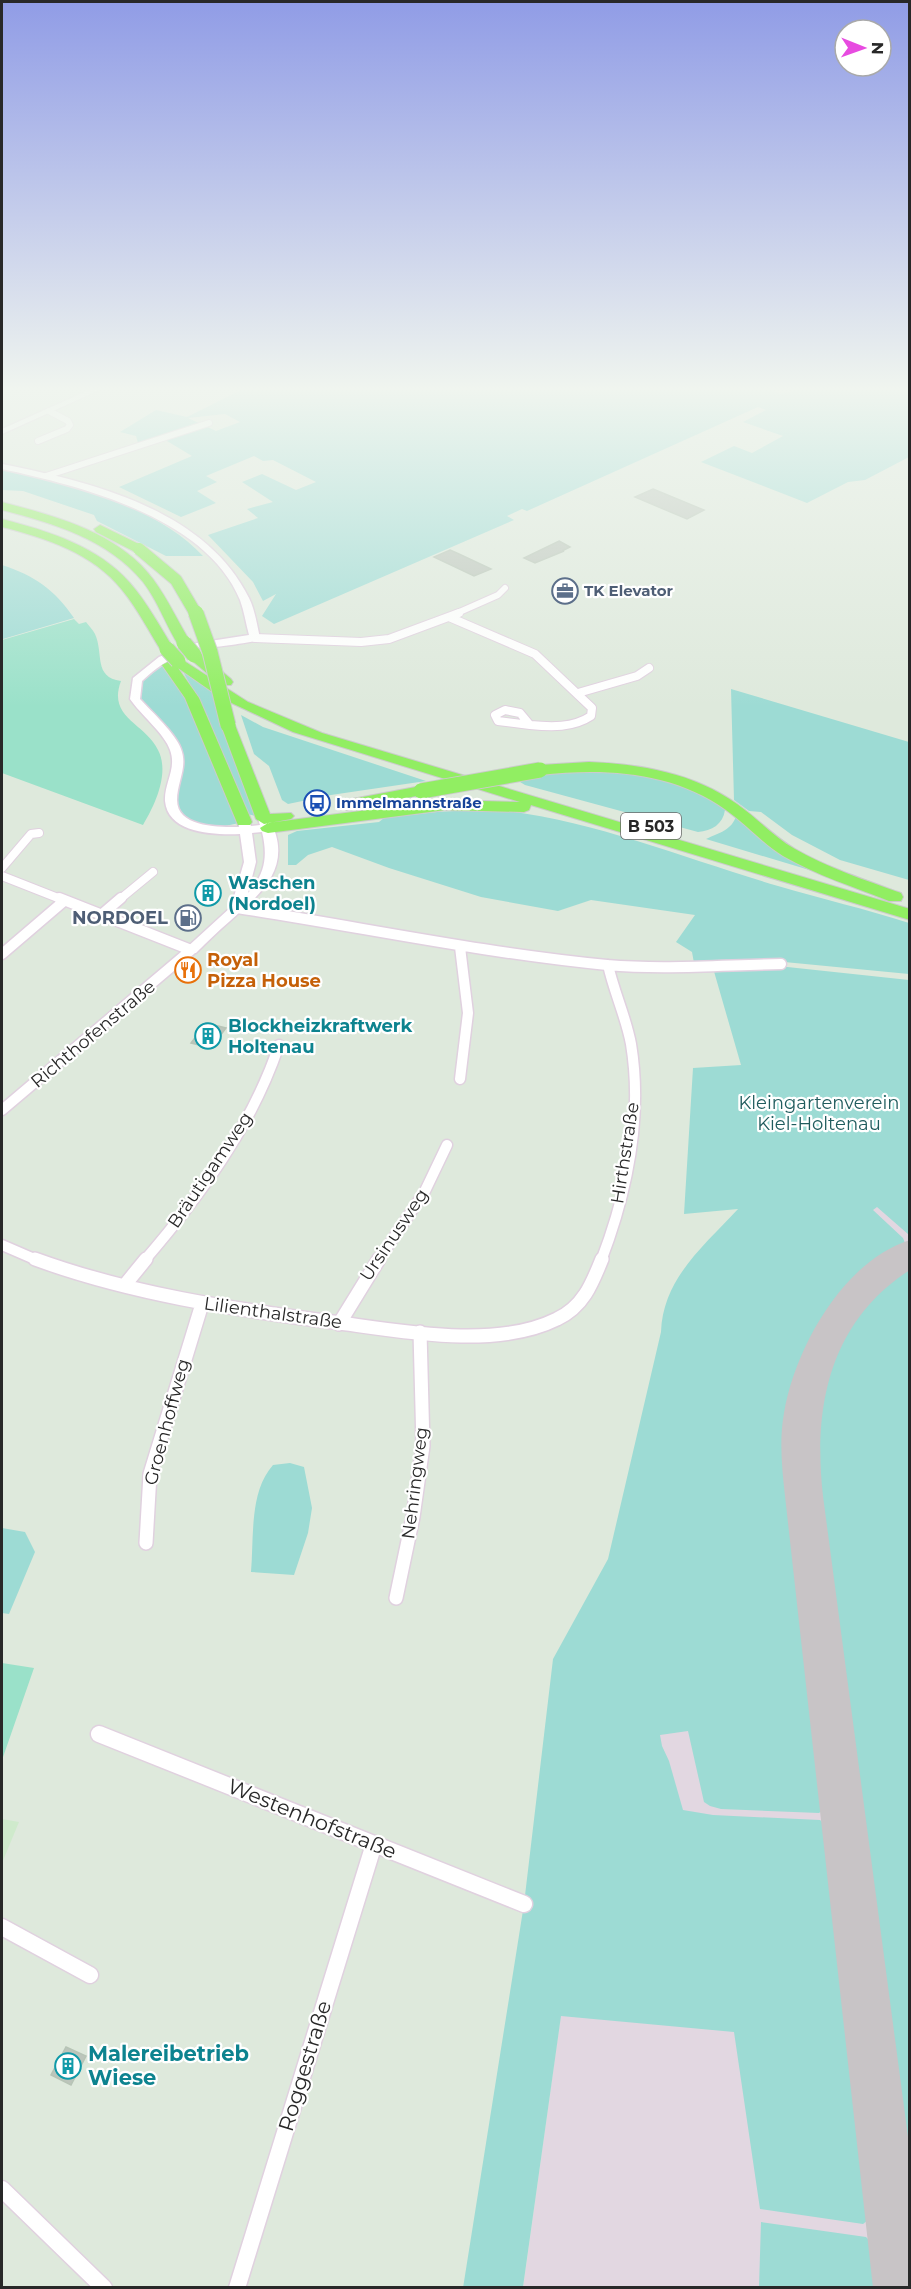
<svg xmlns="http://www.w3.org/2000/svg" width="911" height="2289" font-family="Montserrat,sans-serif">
  <rect width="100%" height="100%" fill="#dee9dc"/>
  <!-- education -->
  <path fill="#cfeacc" d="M 2,1819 L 19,1822 L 2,1863 Z"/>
  <!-- airport -->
  <path fill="#e2d7e1" d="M 909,1174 L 909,2287 L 523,2288 L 570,1950 L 719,1353 Z"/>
  <!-- green -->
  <path fill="#9ddbd4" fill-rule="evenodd" d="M 247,387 L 765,387 L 780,394 L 811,387 L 909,387 L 909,457 L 865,480 L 848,482 L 807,503 L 701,462 L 734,446 L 752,453 L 783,436 L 743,422 L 766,410 L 758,407 L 527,511 L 522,509 L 507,516 L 514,520 L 274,624 L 262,616 L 276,594 L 263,601 L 253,582 L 208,535 L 258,518 L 247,509 L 273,502 L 242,482 L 262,474 L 296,490 L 316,482 L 273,460 L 263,461 L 254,456 L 206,476 L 217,482 L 197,491 L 216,503 L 181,517 L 119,487 L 192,456 L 162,438 L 157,437 L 138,443 L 136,436 L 120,432 L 156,410 L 187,417 ZM 225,414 L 240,422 L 216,431 L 188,418 Z
    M 2,470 C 69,482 155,505 203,556 L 166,556 L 97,521 L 94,515 L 23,491 L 2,490 Z
    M 2,565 C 35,576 54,589 74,618 L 3,639 Z
    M 158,660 L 182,682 L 244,822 C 206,830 210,831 175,814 L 175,747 L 135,699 L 137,680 Z
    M 182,670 L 213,692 L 256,816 L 247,814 L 207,715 Z
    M 731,689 L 909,742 L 909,880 L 840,860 L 792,835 L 761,812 L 749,811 L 734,800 Z
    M 241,715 L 263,727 L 426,781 L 331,795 L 288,804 L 282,800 L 269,766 L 254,754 Z
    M 597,768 C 643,776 688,780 725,810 C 723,824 712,831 698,832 L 525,785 L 520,782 L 519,778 Z
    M 489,809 C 589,818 682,858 778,886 C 822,899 866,909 909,923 L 909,974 L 774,961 L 694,963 L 692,952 L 676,942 L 695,915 L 591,900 L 558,911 L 481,897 L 389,868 L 332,847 L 308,855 L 296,865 L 288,865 L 288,835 L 297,831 L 379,822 L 384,818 L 437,812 Z
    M 736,816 L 826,875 L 706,839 C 719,833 732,830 736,816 Z
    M 778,966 L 909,980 L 909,1235 L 877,1207 L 873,1210 L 903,1238 L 905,1243 C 885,1257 865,1270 848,1288 C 830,1306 810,1341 801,1365 C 775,1434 794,1523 802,1595 C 810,1665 818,1736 826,1807 L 819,1813 L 721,1809 L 710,1806 L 704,1802 L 688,1731 L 660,1735 L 662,1746 L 669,1761 L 683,1810 L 713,1815 L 820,1820 L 827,1826 L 872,2217 L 863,2224 L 760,2209 L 734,2032 L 561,2016 L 523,2287 L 463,2288 L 524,1904 L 553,1659 L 608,1559 L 661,1332 C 663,1278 704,1246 738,1209 L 684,1214 L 693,1068 L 741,1065 L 713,968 Z
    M 909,1268 L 909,2195 L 814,1456 C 819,1376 841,1314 909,1268 Z
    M 290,1463 L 304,1467 L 312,1508 L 308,1533 L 294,1575 L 251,1572 C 254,1538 249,1492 273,1465 Z
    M 2,1528 L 25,1532 L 35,1552 L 9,1614 L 2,1613 Z
    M 761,2222 L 866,2237 L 874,2245 L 879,2287 L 759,2287 Z"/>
  <!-- pitch -->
  <path fill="#9ae1c9" d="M 74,619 L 79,624 L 86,622 C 89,626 93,630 95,634 C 104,654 93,677 121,681 C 107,718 145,723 158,750 C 170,773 155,805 143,825 L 2,773 L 2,640 Z
    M 2,1663 L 34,1668 L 2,1760 Z"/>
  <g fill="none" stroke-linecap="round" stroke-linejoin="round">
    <!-- taxiway -->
    <path fill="#c8c4c6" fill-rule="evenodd" d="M 910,1240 L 910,1270 C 829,1322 813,1408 823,1496 L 910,2152 L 910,2288 L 873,2288 L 785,1496 C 782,1469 779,1440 784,1413 C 795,1348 843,1261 910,1240 Z"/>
  </g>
  <!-- building -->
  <path fill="#bcc5bb" stroke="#b7c4b6" stroke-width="1.5" d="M 653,489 L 704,510 L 687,519 L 635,497 Z
    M 559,541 L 570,547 L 562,551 L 564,551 L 535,563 L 524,558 Z
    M 450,550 L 459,554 L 491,569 L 474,576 L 434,557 Z
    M 206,1023 L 226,1028 L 211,1048 L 191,1043 Z
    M 66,2047 L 86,2056 L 71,2085 L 51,2075 Z"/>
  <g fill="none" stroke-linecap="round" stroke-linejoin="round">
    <!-- street-far4 casing -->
    <g stroke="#e0d1df" stroke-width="8">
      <path id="street-far4" d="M 38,441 L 67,429 L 70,425 L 68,421 L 49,411
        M 46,476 L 209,423
        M 455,614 L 498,595 L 505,588"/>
    </g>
    <!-- street-far3 casing -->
    <g stroke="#e0d1df" stroke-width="10">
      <path id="street-far3" d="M 449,617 L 535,654 L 592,708 L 591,716 C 573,728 551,727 530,725
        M 255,638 L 361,642 L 389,639 L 459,613
        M 578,693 L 637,676 L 649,668
        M 505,710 L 520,713 L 530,725 L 498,721 L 495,715 Z
        M 2,868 L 31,834 L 39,833
        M 2,876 L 63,900
        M 119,900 L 153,872"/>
    </g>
    <!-- street-far2 casing -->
    <g stroke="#e0d1df" stroke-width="13">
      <path id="street-far2" d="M 237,908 C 361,927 483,953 607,965 C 665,970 724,965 781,964
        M 100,916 L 121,898
        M 460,947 L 468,1013 L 460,1079
        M 2,954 L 64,901
        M 2,1110 L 191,950 L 59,898
        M 2,1245 L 39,1261
        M 144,1261 C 200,1196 252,1126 279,1045
        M 378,1261 L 425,1191 L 447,1145
        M 601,1261 C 627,1193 643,1117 631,1044 C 626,1017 614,992 608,965"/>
    </g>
    <!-- street-far1 casing -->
    <g stroke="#e0d1df" stroke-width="16">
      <path id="street-far1" d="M 35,1259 C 131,1294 231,1309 333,1322 C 400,1331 495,1350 557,1319 C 583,1307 592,1284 602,1259
        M 124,1286 L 146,1259
        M 339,1324 L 379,1259
        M 146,1543 L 150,1474 L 202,1304
        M 396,1598 L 413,1517 L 423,1446 L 420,1332"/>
    </g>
    <!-- street casing -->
    <g stroke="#e0d1df" stroke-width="19">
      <path id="street" d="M 99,1734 L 524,1904
        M 2,1927 L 90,1975
        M 2,2189 L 104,2288
        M 237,2288 L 374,1844"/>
    </g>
    <!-- secondary casing -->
    <g stroke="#e0d1df" stroke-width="3">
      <path id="secondary" d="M 96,387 L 106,387 L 2,434 L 2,429 Z
        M 2,464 C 91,482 205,509 249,598 C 255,610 257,625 260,638 L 259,640 C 209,651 183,642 142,681 L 140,699 C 152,712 176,734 181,749 C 188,767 177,782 177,800 C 177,828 220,827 239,827 L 238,822 L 244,818 L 248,819 L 251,826 L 260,825 L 258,819 L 260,816 L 268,816 C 295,865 264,891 230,921 C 218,931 207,942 196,953 L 186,953 L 184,950 L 231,907 L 244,862 L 240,834 C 216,835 168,834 165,801 C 164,783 177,769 170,750 C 165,734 140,714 130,699 L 133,678 L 159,657 L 191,644 L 249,635 C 246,624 244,611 240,600 C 206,517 80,486 2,469 ZM 262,832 C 268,857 265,874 248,893 L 256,862 L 252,833 Z"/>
    </g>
    <!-- highway casing -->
    <g stroke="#cbcbcb" stroke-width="2">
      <path id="highway" d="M 2,502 C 55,516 118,532 153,579 C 168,599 178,622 191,643 L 189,646 L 179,646 C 166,626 158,601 143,582 C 108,539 52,523 2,510 Z
        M 2,519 C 48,531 98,546 130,583 C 147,602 160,627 174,649 L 172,652 L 162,652 C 149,632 138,609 122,590 C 93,553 45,538 2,527 Z
        M 100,525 L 143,546 L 145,549 L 143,552 L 135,552 L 96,532 L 94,529 Z
        M 194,651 L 199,652 L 231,679 L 233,682 L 231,685 L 221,685 L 189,658 L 187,655 Z
        M 178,657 L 248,702 L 322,733 L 910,909 L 910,920 L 531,805 L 529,810 L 524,812 L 445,810 L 268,833 L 262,831 L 260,828 L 268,823 L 445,800 L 520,802 L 293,732 L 221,698 L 178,668 L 199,698 L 252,822 L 250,825 L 238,825 L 185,698 L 162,665 Z
        M 228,721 L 235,725 L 270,814 L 291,813 L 294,816 L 291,819 L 264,824 L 256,819 L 221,725 Z
        M 589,762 C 640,764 694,773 737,804 C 757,818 774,837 795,849 C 828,868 865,880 901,893 L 903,897 L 901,901 L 889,901 C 854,887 816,875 783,856 C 762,843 746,824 726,810 C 672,771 604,768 540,775 L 532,770 L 540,765 Z
        M 421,786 L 426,788 L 429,791 L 426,794 L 347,810 L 339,805 L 347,800 Z"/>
    </g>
    <!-- street-far4 -->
    <use href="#street-far4" stroke="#fff" stroke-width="6"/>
    <!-- street-far3 -->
    <use href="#street-far3" stroke="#fff" stroke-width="8"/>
    <!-- street-far2 -->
    <use href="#street-far2" stroke="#fff" stroke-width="10"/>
    <!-- street-far1 -->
    <use href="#street-far1" stroke="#fff" stroke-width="13"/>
    <!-- street -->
    <use href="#street" stroke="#fff" stroke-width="16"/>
    <!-- secondary -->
    <use href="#secondary" fill="#fff" fill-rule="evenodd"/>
    <!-- highway -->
    <use href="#highway" fill="#91ee62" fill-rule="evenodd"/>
    <!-- highway-bridge-far1 casing -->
    <g stroke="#cbcbcb" stroke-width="14" stroke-linecap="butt">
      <path id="highway-bridge-far1" d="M 139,549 L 176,580 L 196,614"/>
    </g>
    <!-- highway-bridge casing -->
    <g stroke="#cbcbcb" stroke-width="17" stroke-linecap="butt">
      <path id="highway-bridge" d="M 196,613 L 210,652 L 228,725
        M 184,643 L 194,655
        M 167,649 L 178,661
        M 421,791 L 540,770"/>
    </g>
    <!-- highway-bridge-far1 -->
    <use href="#highway-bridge-far1" stroke="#91ee62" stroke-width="12"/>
    <!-- highway-bridge -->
    <use href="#highway-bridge" stroke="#91ee62" stroke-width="15"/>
  </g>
  <!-- sky -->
  <linearGradient id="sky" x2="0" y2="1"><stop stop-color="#909ce6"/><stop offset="0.55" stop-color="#f0f5ef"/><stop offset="1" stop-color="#f0f5ef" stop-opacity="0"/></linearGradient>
  <rect width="911" height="707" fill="url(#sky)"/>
  <!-- icons -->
  <defs>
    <g id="office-ring" transform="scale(1.35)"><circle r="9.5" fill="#fff" stroke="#5c6f8a" stroke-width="1.5"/><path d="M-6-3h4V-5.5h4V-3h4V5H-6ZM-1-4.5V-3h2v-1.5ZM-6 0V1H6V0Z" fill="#5c6f8a"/></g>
    <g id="bus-ring" transform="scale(1.35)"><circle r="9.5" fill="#fff" stroke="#1a4fb4" stroke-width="1.5"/><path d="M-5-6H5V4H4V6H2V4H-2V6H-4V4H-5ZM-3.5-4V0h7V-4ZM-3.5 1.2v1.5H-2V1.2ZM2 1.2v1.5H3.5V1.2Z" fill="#1a4fb4"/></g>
    <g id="building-ring" transform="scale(1.35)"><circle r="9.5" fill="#fff" stroke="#0f9aa8" stroke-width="1.5"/><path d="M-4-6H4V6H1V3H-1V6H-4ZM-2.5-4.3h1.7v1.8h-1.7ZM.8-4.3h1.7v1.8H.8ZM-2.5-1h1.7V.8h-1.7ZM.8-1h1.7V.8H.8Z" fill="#0f9aa8"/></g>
    <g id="fuel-ring" transform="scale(1.35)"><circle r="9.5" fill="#fff" stroke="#5c6f8a" stroke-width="1.5"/><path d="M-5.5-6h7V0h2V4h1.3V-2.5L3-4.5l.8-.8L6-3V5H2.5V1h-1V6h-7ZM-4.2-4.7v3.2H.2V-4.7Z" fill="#5c6f8a"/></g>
    <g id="restaurant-ring" transform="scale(1.35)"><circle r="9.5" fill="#fff" stroke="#e8710a" stroke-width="1.5"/><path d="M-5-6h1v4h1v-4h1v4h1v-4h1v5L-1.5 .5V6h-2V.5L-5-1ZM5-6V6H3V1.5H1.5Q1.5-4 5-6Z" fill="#e8710a"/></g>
  </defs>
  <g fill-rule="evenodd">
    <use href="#office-ring" x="565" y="591"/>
    <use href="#bus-ring" x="317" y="803"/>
    <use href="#building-ring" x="208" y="893"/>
    <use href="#fuel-ring" x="188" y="918"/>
    <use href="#restaurant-ring" x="188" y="970"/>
    <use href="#building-ring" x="208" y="1036"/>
    <use href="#building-ring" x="68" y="2066"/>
  </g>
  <g text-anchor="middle" stroke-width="4.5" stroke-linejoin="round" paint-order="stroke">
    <!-- far-service labels -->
    <g font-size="15" font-weight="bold" fill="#4e5e75" stroke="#fff" text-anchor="start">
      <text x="584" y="596">TK Elevator</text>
    </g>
    <!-- far-transit labels -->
    <g font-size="15" font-weight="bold" fill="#164399" stroke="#fff" text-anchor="start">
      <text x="336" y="808">Immelmannstraße</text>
    </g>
    <!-- shield labels -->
    <rect fill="#fff" stroke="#686868" stroke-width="1.5" x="621" y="813" width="60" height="26" rx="4.5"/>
    <g font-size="16" font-weight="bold" fill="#282828">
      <text x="651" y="832">B 503</text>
    </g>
    <!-- culture labels -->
    <g font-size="18" font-weight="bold" fill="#0d838f" stroke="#fff" text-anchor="start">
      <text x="228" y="889">Waschen<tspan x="228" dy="21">(Nordoel)</tspan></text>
      <text x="228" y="1032">Blockheizkraftwerk<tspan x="228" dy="21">Holtenau</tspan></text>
    </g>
    <!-- service labels -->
    <g font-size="18" font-weight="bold" fill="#4e5e75" stroke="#fff" text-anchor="end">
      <text x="168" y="924">NORDOEL</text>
    </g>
    <!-- food labels -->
    <g font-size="18" font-weight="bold" fill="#c56008" stroke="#fff" text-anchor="start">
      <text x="207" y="966">Royal<tspan x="207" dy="21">Pizza House</tspan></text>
    </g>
    <!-- street labels -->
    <g font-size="18" fill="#282828" stroke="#fff">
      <text transform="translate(93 1034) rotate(-40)" y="6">Richthofenstraße</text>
      <text transform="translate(625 1153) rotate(-81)" y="6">Hirthstraße</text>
      <text transform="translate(210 1170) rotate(-56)" y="6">Bräutigamweg</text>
      <text transform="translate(394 1235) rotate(-56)" y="6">Ursinusweg</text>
      <text transform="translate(273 1313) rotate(8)" y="6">Lilienthalstraße</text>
      <text transform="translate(167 1422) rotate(-75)" y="6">Groenhoffweg</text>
      <text transform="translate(415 1483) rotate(-83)" y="6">Nehringweg</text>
    </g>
    <!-- park labels -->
    <g font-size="18" fill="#205c5e" stroke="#fff">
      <text x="819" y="1109">Kleingartenverein<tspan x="819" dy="21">Kiel-Holtenau</tspan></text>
    </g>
    <!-- near-street labels -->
    <g font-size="21" fill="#282828" stroke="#fff">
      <text transform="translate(312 1819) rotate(22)" y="7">Westenhofstraße</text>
      <text transform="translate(305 2066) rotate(-73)" y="7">Roggestraße</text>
    </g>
    <!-- near-culture labels -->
    <g font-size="21" font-weight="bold" fill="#0d838f" stroke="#fff" text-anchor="start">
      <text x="88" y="2061">Malereibetrieb<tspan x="88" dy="24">Wiese</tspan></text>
    </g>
  </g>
  <!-- border -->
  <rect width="911" height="2289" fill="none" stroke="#282828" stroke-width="6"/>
  <!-- north arrow -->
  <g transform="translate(863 48) rotate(91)"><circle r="28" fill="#ffffff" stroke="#a9a9a9" stroke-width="1.5"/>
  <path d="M0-4.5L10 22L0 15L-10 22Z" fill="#e74be0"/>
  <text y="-9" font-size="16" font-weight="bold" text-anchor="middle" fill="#282828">N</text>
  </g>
</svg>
